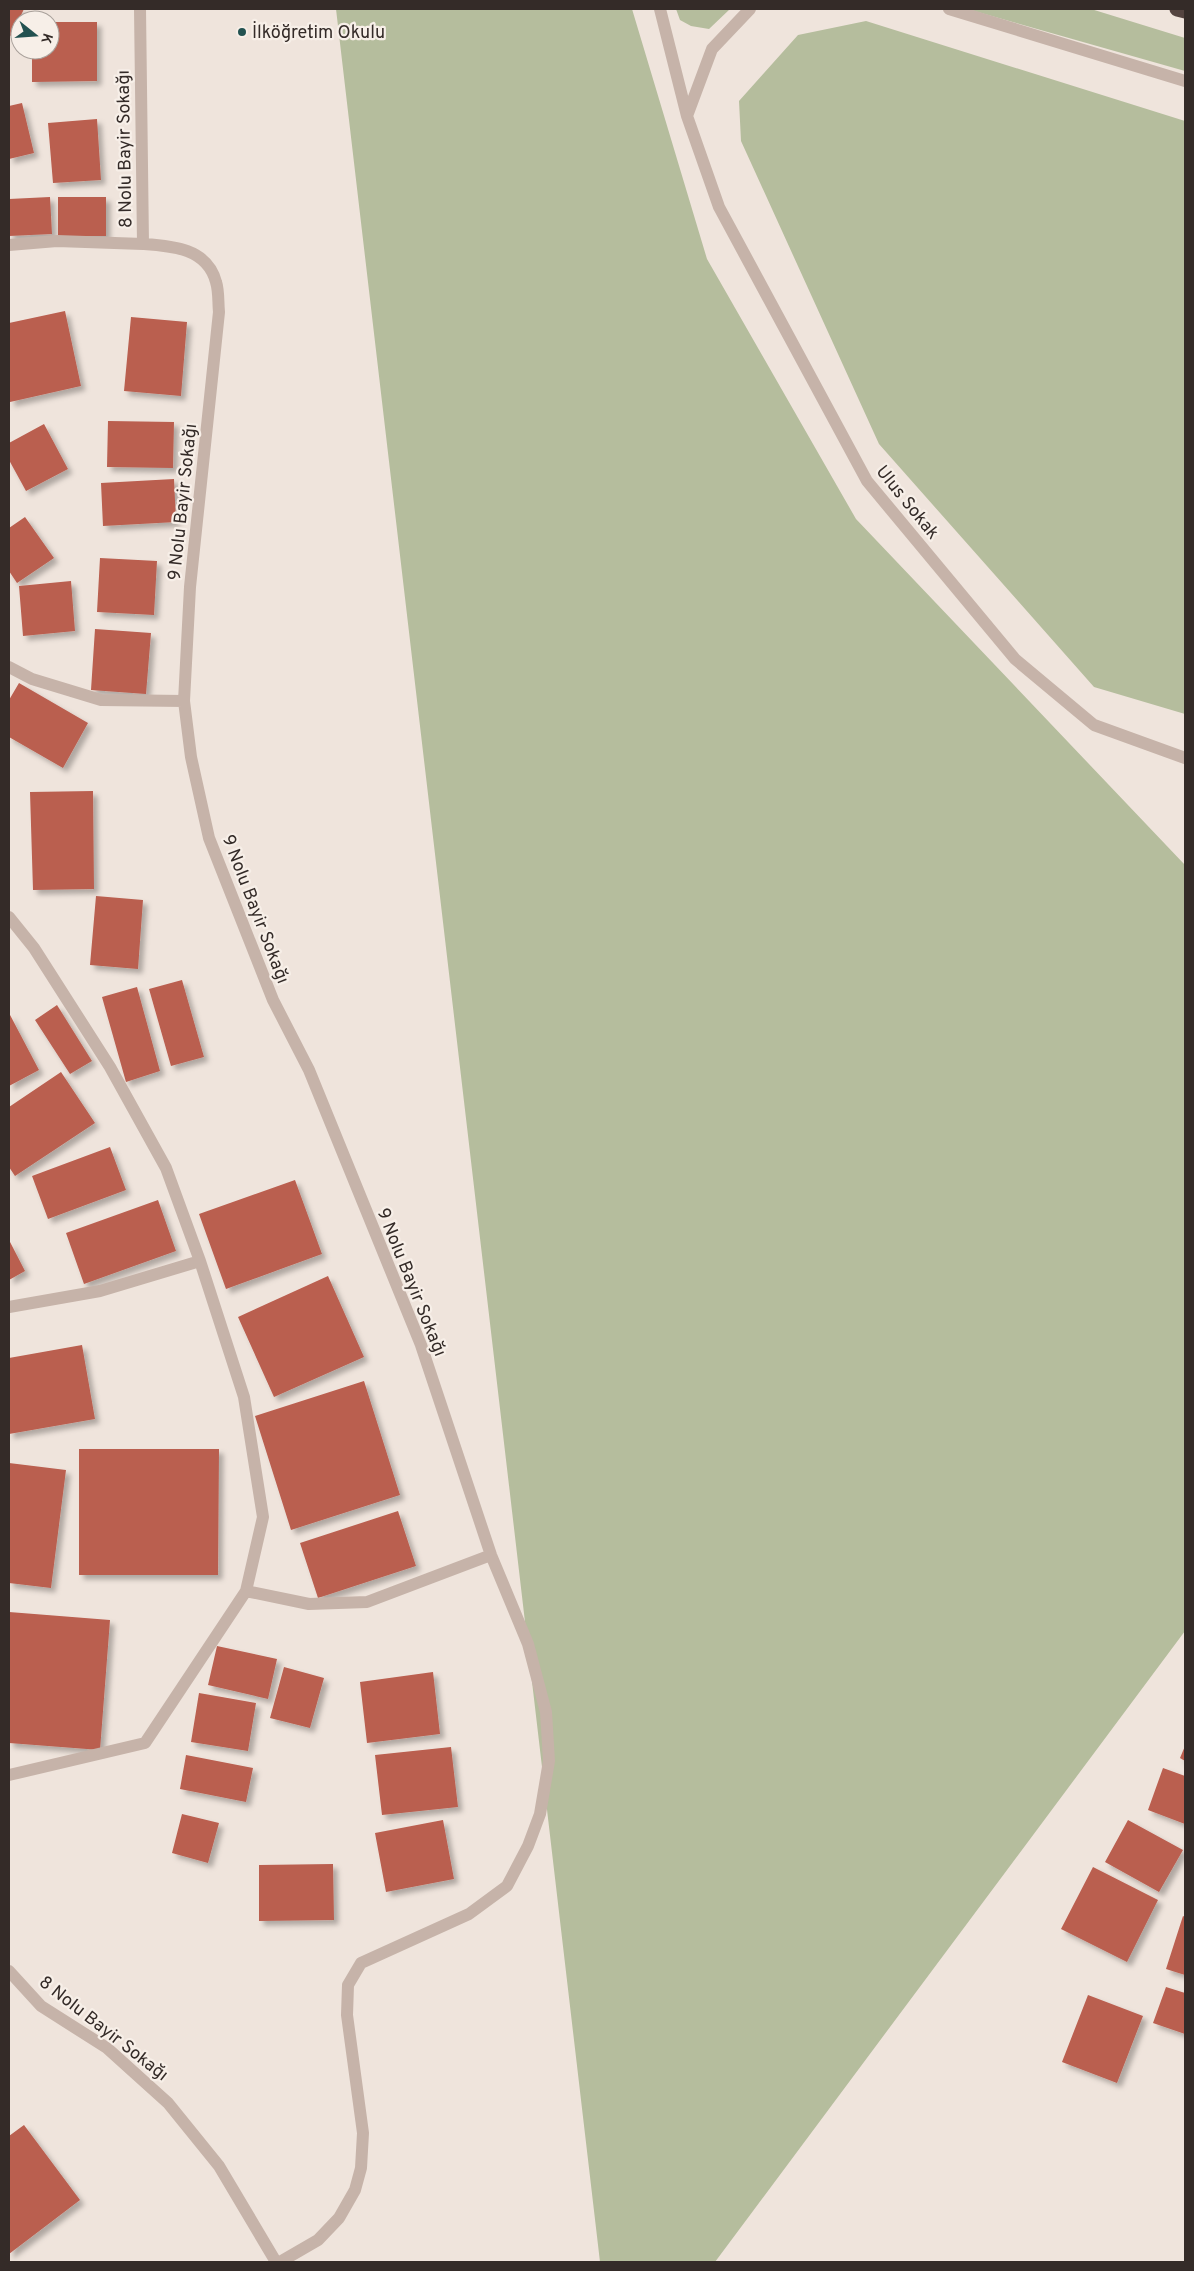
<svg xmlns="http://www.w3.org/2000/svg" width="1194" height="2271" font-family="Overpass,sans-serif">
  <defs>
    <filter id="shadow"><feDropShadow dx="4.5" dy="4.5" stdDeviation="2.5" flood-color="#0004"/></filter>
  </defs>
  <rect width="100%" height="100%" fill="#efe4dc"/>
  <!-- green -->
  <path fill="#b5bd9d" d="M 336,9 L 632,9 L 707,259 L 856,519 L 1185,865 L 1185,1631 L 715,2262 L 600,2262 Z
    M 676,9 L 730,9 L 709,29 L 691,26 L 680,20 Z
    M 967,9 L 1091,9 L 1185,38 L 1185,71 Z
    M 866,21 L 1185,121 L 1185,714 L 1094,687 L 879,444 L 741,141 L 739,101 L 798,35 Z"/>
  <!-- building -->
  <path fill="#ba5e4f" filter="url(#shadow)" d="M 9,9 L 24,9 L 11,36 L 9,35 Z
    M 50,22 L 97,22 L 97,81 L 32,82 L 32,50 L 50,50 Z
    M 22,103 L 34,153 L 9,159 L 9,106 Z
    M 97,119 L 101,180 L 53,183 L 48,123 Z
    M 50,197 L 52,234 L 9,236 L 9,199 Z
    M 58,197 L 106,197 L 106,236 L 58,236 Z
    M 65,311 L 81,386 L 10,402 L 9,323 Z
    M 131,317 L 187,322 L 181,396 L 124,391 Z
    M 108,421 L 174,422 L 173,468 L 107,467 Z
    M 44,424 L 68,469 L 26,491 L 9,460 L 9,443 Z
    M 174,479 L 176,522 L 103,526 L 101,483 Z
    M 25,517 L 54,558 L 17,583 L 9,571 L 9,528 Z
    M 100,558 L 157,561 L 154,615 L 97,612 Z
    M 71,581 L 75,631 L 23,636 L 19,586 Z
    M 95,629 L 151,633 L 146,694 L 91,690 Z
    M 19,683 L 88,723 L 63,768 L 9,737 L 9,700 Z
    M 93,791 L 94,889 L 33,890 L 30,792 Z
    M 96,896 L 143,900 L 138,969 L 90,965 Z
    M 182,980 L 204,1057 L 171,1066 L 149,989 Z
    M 137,987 L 160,1071 L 126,1082 L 102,997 Z
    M 57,1005 L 92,1061 L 70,1074 L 35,1020 Z
    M 9,1013 L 39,1070 L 9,1086 Z
    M 61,1072 L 95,1123 L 15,1176 L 9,1167 L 9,1107 Z
    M 110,1147 L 126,1190 L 48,1219 L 32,1176 Z
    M 295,1180 L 322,1254 L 226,1289 L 199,1214 Z
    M 158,1200 L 176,1251 L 84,1284 L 66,1233 Z
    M 9,1240 L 25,1271 L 9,1280 Z
    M 328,1276 L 364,1357 L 274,1397 L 238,1317 Z
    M 82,1345 L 95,1419 L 9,1434 L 9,1358 Z
    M 364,1381 L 400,1495 L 291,1530 L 255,1416 Z
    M 79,1449 L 219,1449 L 218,1575 L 79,1575 Z
    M 9,1463 L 66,1470 L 51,1588 L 9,1583 Z
    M 398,1511 L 416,1566 L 318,1598 L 300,1543 Z
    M 9,1612 L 110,1620 L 100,1750 L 9,1743 Z
    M 217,1646 L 277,1659 L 268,1699 L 208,1685 Z
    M 284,1667 L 324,1678 L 310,1728 L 270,1718 Z
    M 433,1672 L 440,1734 L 367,1743 L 360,1682 Z
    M 199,1693 L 256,1703 L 248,1751 L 191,1742 Z
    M 1185,1746 L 1185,1761 L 1180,1758 Z
    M 451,1747 L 458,1807 L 382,1815 L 375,1755 Z
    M 186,1755 L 253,1768 L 246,1802 L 180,1789 Z
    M 1163,1768 L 1185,1776 L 1185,1824 L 1148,1810 Z
    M 182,1814 L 219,1823 L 208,1863 L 172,1853 Z
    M 443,1820 L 454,1879 L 386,1892 L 375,1833 Z
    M 1128,1820 L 1183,1850 L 1159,1892 L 1105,1862 Z
    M 333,1864 L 334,1920 L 259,1921 L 259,1865 Z
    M 1093,1867 L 1158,1900 L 1127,1962 L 1061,1929 Z
    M 1183,1916 L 1185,1917 L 1185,1975 L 1166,1969 Z
    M 1166,1987 L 1185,1993 L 1185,2034 L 1153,2023 Z
    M 1088,1995 L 1143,2016 L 1117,2083 L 1062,2062 Z
    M 24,2125 L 80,2200 L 9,2254 L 9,2136 Z"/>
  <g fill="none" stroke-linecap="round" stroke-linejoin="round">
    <!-- minor -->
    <path stroke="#c6b3a9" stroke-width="12" d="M 660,9 L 687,116 L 719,207 L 867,481 L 1015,659 L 1094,725 L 1185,758
      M 949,9 L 1185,81
      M 687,116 L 712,49 L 750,9
      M 143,244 C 172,246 207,248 216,282 C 219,291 218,303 219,312 L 190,587 L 184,701 L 191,757 L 209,838 L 273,1000 L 309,1070 L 421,1345 L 491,1555 L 528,1644 L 546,1712 L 549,1761 L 540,1814 L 528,1846 L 507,1886 L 469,1914 L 361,1963 L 348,1985 L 347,2015 L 363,2133 L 361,2168 L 355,2190 L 339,2218 L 318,2240 L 280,2262
      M 9,245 L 57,241 L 143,244 L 140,9
      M 9,667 L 32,679 L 101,700 L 184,701
      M 9,917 L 34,948 L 110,1067 L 166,1168 L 200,1261 L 244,1397 L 263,1517 L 246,1591 L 145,1743 L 9,1775
      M 9,1307 L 100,1291 L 200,1261
      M 246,1591 L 309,1604 L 367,1602 L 491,1555
      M 9,1971 L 41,2006 L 107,2048 L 168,2103 L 219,2166 L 276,2262"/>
    <!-- highway -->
    <path stroke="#544440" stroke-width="15" d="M 1177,9 L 1185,11"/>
  </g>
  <!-- markers -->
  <circle fill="#225150" stroke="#f7efe8" stroke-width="2" cx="242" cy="32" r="5"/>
  <g text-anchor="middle" stroke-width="4.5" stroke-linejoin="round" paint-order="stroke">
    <!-- poi labels -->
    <g font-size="18" fill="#342b28" stroke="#f7efe8" text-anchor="start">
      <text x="252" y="38">İlköğretim Okulu</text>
    </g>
    <!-- street labels -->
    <g font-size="18" fill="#342b28" stroke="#f7efe8">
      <text transform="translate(124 149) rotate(-91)" y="6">8 Nolu Bayir Sokağı</text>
      <text transform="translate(182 502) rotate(-84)" y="6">9 Nolu Bayir Sokağı</text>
      <text transform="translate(908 502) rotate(51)" y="6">Ulus Sokak</text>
      <text transform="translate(256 909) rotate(69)" y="6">9 Nolu Bayir Sokağı</text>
      <text transform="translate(412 1282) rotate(68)" y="6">9 Nolu Bayir Sokağı</text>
      <text transform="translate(104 2028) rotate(38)" y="6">8 Nolu Bayir Sokağı</text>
    </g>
  </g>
  <!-- border -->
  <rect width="1194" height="2271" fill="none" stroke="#342b28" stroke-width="20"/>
  <!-- north arrow -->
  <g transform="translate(35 35) rotate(107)"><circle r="24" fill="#f7efe8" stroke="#a9a19b"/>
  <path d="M0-4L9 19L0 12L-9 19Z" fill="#225150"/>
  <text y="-8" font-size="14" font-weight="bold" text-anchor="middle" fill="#342b28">K</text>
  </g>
</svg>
